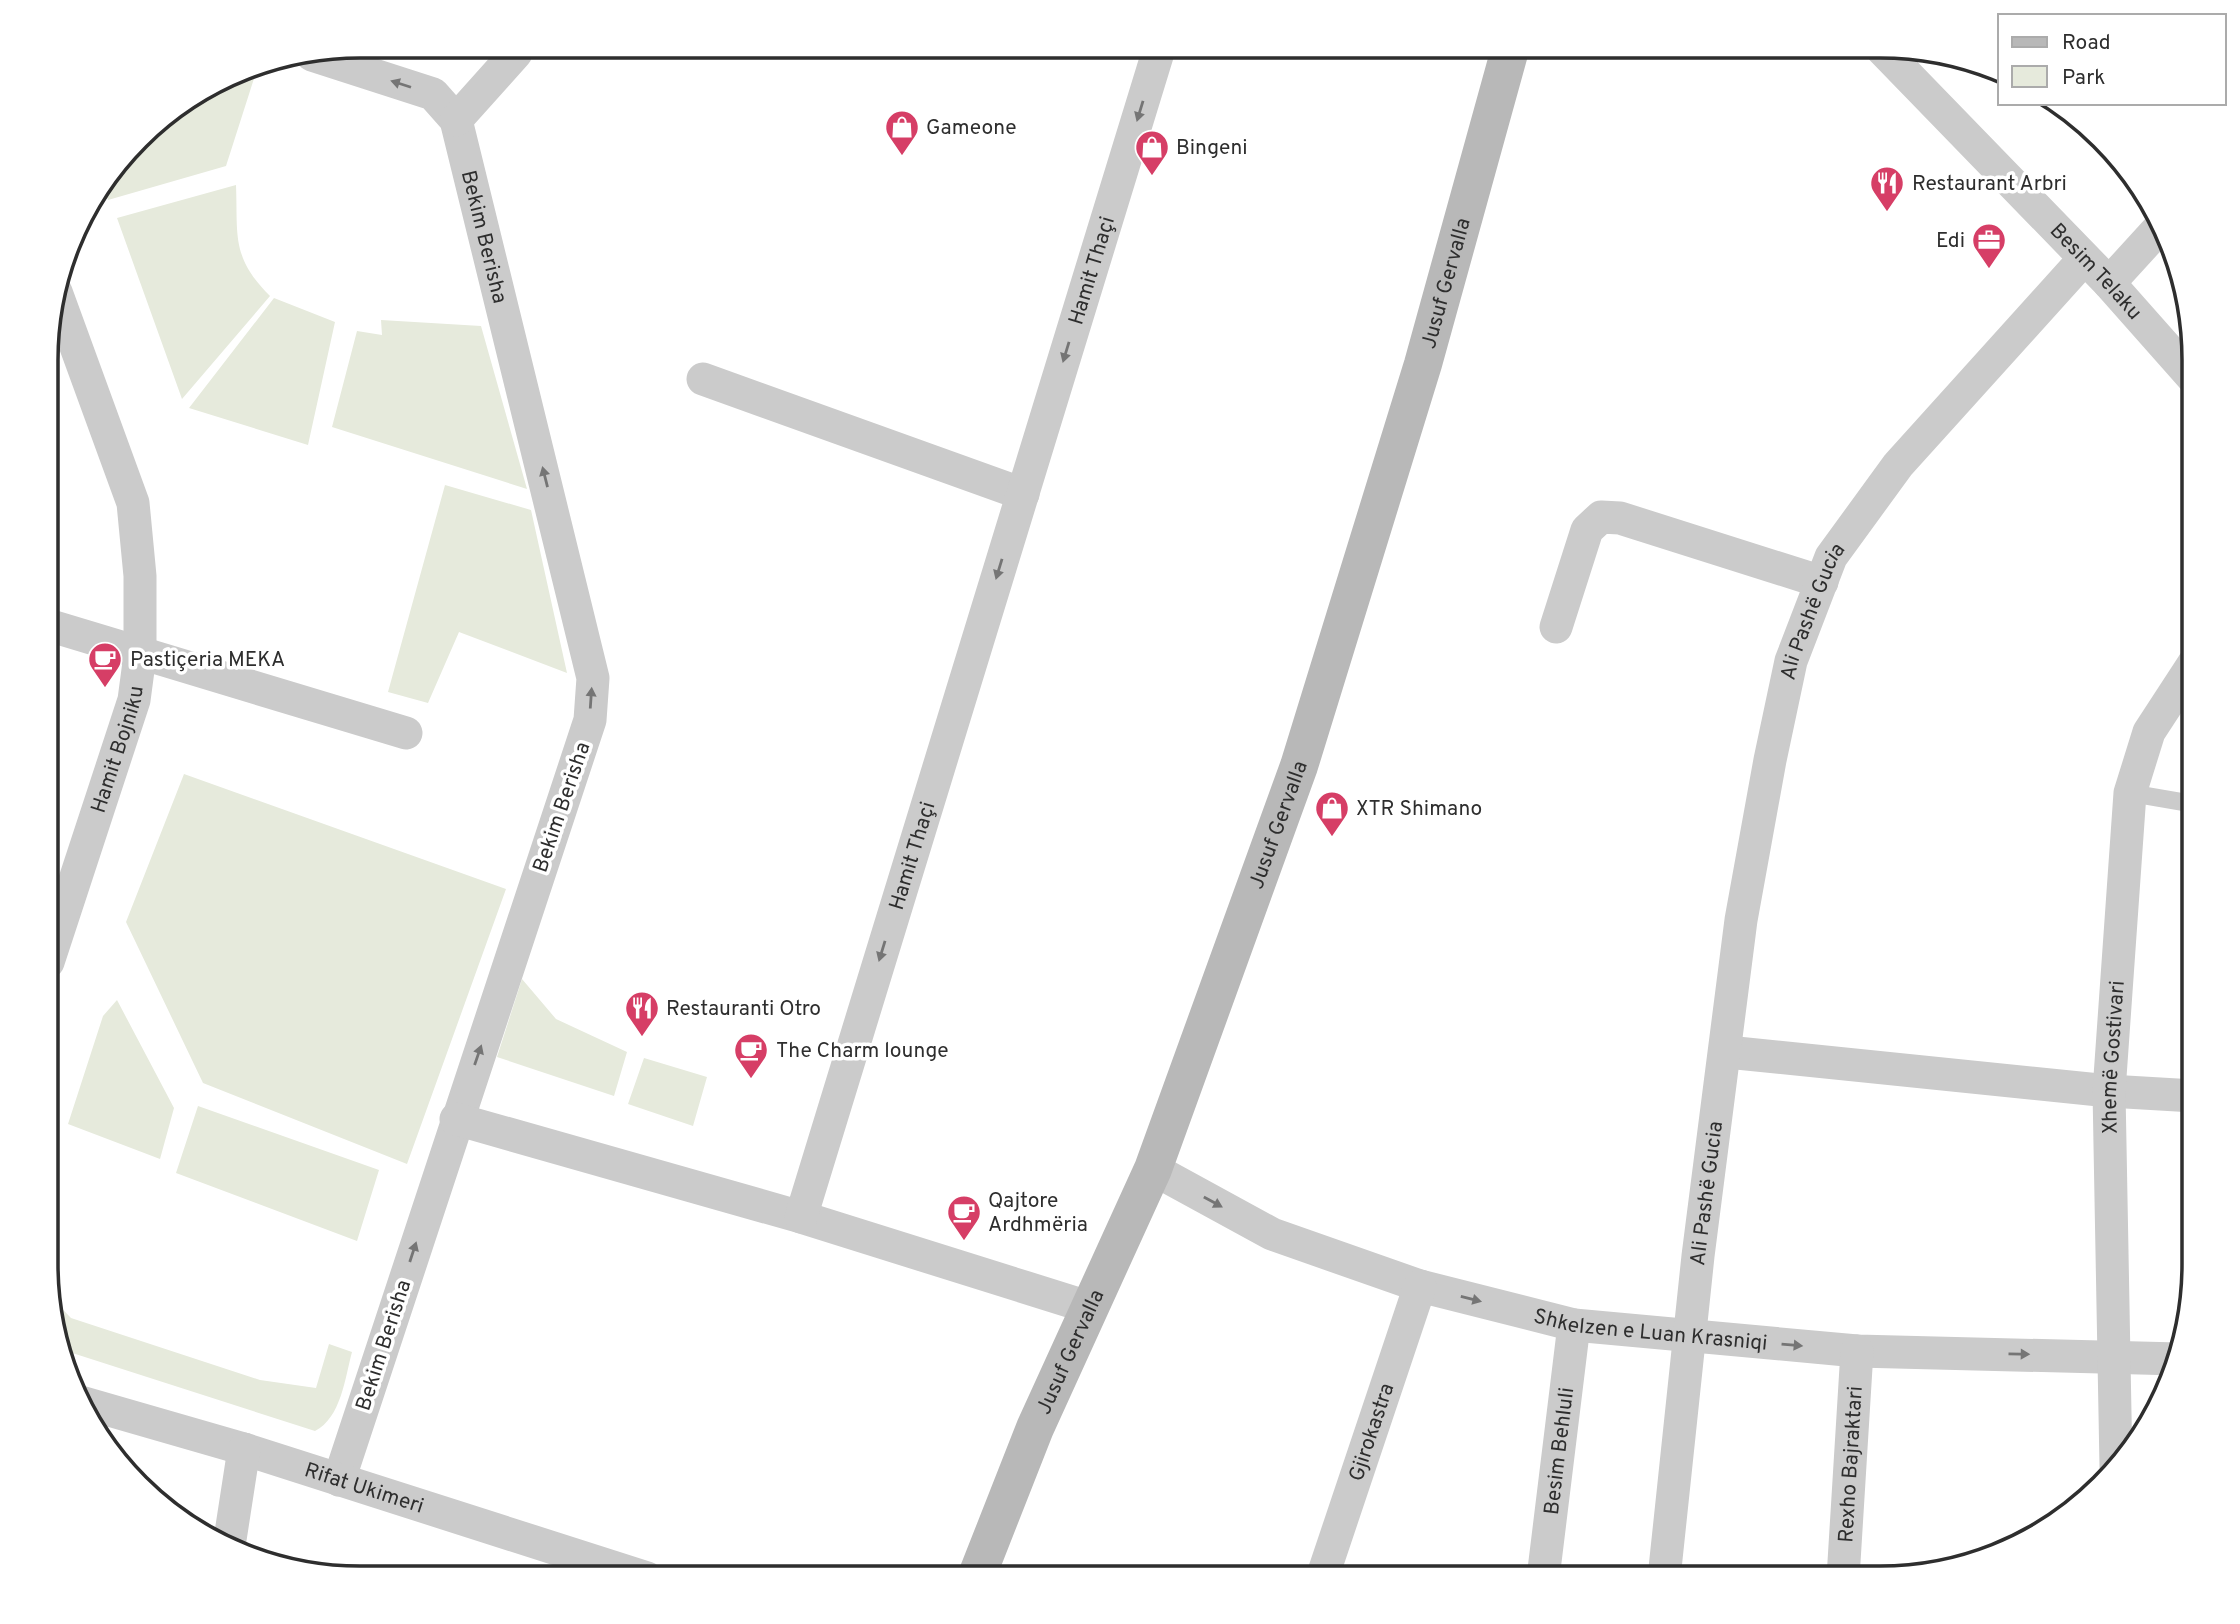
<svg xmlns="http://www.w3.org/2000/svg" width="2240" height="1624" font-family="Overpass,sans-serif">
  <rect width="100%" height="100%" fill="#fff"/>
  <!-- green -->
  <path fill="#e6eadc" d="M 258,66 L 226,166 L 108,200 L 103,187 L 152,124 L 240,69 Z
    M 236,185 C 238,236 231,257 270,296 L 182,399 L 117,218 Z
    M 274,298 L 335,322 L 308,445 L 189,408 Z
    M 381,320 L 481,326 L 527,489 L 332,427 L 357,331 L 382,335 Z
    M 445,485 L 531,510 L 567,673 L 459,632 L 428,703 L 388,692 Z
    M 184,774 L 506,889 L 407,1164 L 203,1083 L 126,922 Z
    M 522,979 L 556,1019 L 627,1052 L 614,1096 L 497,1057 Z
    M 117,1000 L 174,1108 L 160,1159 L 68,1124 L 103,1016 Z
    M 644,1058 L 707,1077 L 693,1126 L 628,1104 Z
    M 198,1106 L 379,1170 L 357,1241 L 176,1173 Z
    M 48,1294 L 71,1318 L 260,1380 L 316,1388 L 329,1344 L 352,1352 C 345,1378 341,1418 315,1431 L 63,1350 L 48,1305 Z"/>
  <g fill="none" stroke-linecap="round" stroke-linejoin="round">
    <!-- lane -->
    <path stroke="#cbcbcb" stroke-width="18" d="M 2130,793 L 2194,804"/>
    <!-- street -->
    <g stroke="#cbcbcb" stroke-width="33">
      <path id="s1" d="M 1879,46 L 2109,283 L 2194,379"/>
      <path id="s2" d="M 312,55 L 433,94 L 456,120 L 593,678 L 590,720 L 339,1480"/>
      <path d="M 456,120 L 516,53 L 518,46"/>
      <path d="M 2109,283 L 2163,224"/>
      <path d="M 703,379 L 1023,494"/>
      <path d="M 48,625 L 406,733"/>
      <path d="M 1556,627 L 1587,530 L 1601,517 L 1620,518 L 1822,582"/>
      <path id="s3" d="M 48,962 L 134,700 L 140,655 L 140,576 L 133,503 L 56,292"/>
      <path d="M 1727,1052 L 2109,1091 L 2194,1096"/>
      <path d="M 456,1119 L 801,1217 L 1088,1307"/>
      <path id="s4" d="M 1153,1169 L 1272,1234 L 1420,1286 L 1574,1325 L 1857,1351 L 2179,1359"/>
      <path id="s5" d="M 801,1217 L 1160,46"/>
      <path id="s6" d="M 81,1402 L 244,1449 L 647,1578"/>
      <path id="s7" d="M 2116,1467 L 2109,1091 L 2130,793 L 2149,732 L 2194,663"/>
      <path d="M 229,1546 L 244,1449"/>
      <path id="s8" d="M 1322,1578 L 1420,1286"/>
      <path id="s9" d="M 1543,1578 L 1574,1325"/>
      <path id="s10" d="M 1664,1578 L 1698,1256 L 1741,920 L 1770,760 L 1791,661 L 1831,557 L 1898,465 L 2084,259"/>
      <path id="s11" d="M 1843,1578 L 1857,1351"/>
    </g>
    <!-- secondary -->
    <path stroke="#b8b8b8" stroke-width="38" id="s12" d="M 976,1578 L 1035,1428 L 1153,1169 L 1299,766 L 1423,364 L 1511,46"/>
  </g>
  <!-- one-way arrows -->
  <defs><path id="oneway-solid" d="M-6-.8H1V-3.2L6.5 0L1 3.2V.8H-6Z" transform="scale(1.75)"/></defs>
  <g fill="#757575">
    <use href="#oneway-solid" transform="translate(401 84) rotate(-162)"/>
    <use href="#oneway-solid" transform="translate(1140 111) rotate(107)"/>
    <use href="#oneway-solid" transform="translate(1066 352) rotate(107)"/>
    <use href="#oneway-solid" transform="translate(545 477) rotate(-104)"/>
    <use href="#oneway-solid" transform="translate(999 569) rotate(107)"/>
    <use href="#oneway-solid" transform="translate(591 698) rotate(-86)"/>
    <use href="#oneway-solid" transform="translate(882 951) rotate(107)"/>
    <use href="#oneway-solid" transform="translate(478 1055) rotate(-71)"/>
    <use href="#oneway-solid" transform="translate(1213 1202) rotate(29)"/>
    <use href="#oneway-solid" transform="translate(413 1252) rotate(-72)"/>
    <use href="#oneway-solid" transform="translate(1471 1299) rotate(14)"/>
    <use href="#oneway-solid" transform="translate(1792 1345) rotate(5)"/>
    <use href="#oneway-solid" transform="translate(2019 1354) rotate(1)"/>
  </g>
  <!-- icons -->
  <defs>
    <g id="shop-pin" transform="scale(1.75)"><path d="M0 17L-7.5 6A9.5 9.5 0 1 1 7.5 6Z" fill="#d63e66" stroke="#fff"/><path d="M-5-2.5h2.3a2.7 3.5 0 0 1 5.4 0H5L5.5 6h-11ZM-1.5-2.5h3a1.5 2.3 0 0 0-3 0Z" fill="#fff"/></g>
    <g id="restaurant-pin" transform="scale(1.75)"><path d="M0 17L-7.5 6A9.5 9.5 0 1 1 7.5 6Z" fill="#d63e66" stroke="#fff"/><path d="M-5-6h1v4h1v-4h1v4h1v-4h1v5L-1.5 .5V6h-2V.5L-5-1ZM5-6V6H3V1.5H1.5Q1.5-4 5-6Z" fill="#fff"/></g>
    <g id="office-pin" transform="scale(1.75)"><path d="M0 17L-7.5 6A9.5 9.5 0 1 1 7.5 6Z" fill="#d63e66" stroke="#fff"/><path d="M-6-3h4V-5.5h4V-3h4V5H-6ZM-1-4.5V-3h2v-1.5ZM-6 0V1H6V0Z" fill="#fff"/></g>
    <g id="cafe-pin" transform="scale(1.75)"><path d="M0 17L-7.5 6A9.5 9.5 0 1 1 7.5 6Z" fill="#d63e66" stroke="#fff"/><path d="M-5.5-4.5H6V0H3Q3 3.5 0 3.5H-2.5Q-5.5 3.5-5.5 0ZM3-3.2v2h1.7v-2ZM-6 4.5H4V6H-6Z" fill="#fff"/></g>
  </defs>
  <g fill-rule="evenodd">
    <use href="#shop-pin" x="902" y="127"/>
    <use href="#shop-pin" x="1152" y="147"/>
    <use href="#restaurant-pin" x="1887" y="183"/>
    <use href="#office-pin" x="1989" y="240"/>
    <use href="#cafe-pin" x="105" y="659"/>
    <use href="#shop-pin" x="1332" y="808"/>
    <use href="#restaurant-pin" x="642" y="1008"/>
    <use href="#cafe-pin" x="751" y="1050"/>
    <use href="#cafe-pin" x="964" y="1212"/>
  </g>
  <g text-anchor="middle" stroke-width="7" stroke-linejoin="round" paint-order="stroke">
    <!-- poi labels -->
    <g font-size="21" fill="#2e2e2e" stroke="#fff" text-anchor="start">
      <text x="926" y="134">Gameone</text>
      <text x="1176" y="154">Bingeni</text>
      <text x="1912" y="190">Restaurant Arbri</text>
      <text x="1965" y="247" text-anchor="end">Edi</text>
      <text x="130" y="666">Pastiçeria MEKA</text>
      <text x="1356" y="815">XTR Shimano</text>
      <text x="666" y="1015">Restauranti Otro</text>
      <text x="776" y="1057">The Charm lounge</text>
      <text x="988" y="1207">Qajtore<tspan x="988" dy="24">Ardhmëria</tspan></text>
    </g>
    <!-- street labels -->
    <g font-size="21" fill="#2e2e2e" stroke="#fff">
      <text dy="7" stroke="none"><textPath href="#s2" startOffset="282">Bekim Berisha</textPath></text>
      <text dy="7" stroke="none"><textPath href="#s5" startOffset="990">Hamit Thaçi</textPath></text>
      <text dy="7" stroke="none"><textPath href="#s1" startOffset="313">Besim Telaku</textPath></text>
      <text dy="7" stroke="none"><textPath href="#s12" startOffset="1379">Jusuf Gervalla</textPath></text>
      <text dy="7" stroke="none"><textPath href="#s10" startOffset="980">Ali Pashë Gucia</textPath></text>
      <text dy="7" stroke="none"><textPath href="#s3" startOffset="224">Hamit Bojniku</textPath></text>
      <text transform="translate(561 807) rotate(-71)" y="7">Bekim Berisha</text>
      <text dy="7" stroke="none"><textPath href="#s12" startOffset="812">Jusuf Gervalla</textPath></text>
      <text dy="7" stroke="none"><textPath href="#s5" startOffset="378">Hamit Thaçi</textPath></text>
      <text dy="7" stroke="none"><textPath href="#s7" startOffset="410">Xhemë Gostivari</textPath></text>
      <text dy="7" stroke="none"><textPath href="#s10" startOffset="387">Ali Pashë Gucia</textPath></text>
      <text dy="7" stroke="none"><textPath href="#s4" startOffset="528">Shkelzen e Luan Krasniqi</textPath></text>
      <text transform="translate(383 1345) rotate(-72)" y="7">Bekim Berisha</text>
      <text dy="7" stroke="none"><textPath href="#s12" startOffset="245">Jusuf Gervalla</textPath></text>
      <text dy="7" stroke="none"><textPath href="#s8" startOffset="154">Gjirokastra</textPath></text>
      <text dy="7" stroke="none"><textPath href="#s9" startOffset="128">Besim Behluli</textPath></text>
      <text dy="7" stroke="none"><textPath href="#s11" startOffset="114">Rexho Bajraktari</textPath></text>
      <text dy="7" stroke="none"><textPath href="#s6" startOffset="296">Rifat Ukimeri</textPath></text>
    </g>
  </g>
  <!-- crop -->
  <path d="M0 0H2240V1624H0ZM360 58H1880A302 302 0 0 1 2182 360V1264A302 302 0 0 1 1880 1566H360A302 302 0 0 1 58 1264V360A302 302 0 0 1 360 58Z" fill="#fff" fill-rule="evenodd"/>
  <path fill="none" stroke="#2e2e2e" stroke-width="3.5" d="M360 58H1880A302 302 0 0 1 2182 360V1264A302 302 0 0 1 1880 1566H360A302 302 0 0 1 58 1264V360A302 302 0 0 1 360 58Z"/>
  <!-- legend -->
  <rect x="1998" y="14" width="228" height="91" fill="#ffffff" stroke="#ababab" stroke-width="2"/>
  <rect x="2012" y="37" width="35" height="10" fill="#b8b8b8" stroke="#ababab" stroke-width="2"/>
  <text x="2062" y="49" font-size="21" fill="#2e2e2e">Road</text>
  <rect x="2012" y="66" width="35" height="21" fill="#e6eadc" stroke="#ababab" stroke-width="2"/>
  <text x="2062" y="84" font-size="21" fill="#2e2e2e">Park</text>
</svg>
